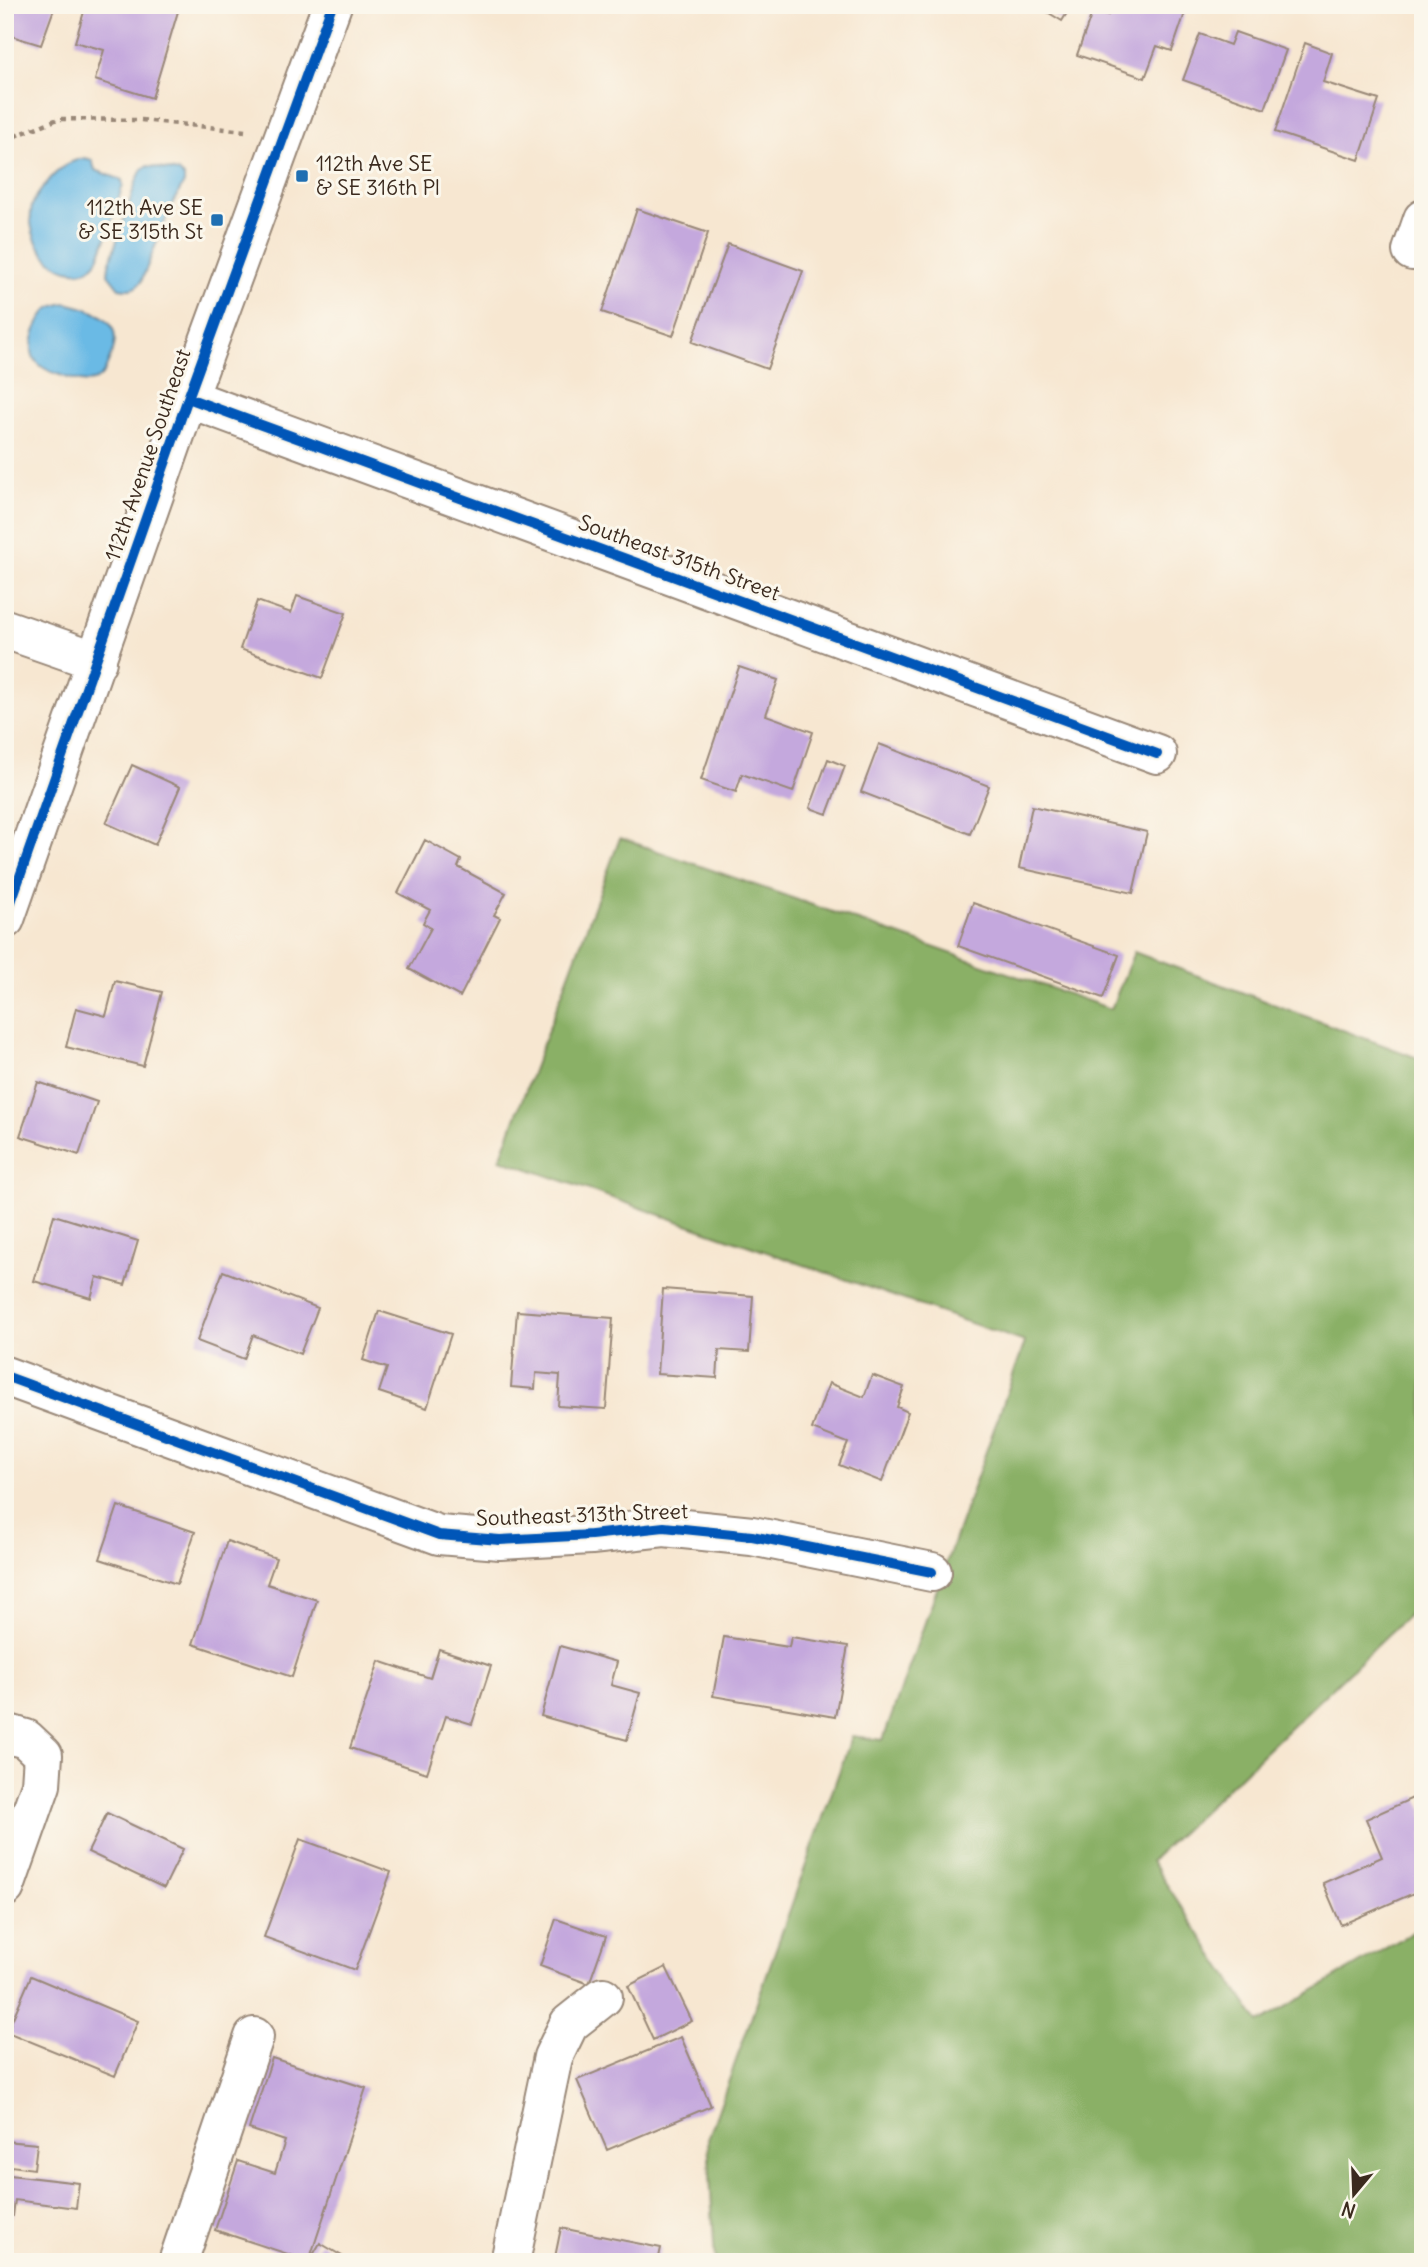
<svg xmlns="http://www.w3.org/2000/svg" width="1428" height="2267" font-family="Delius,sans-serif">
  <rect width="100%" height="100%" fill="#fbf7ec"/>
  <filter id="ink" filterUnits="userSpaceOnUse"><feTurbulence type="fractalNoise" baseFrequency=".0143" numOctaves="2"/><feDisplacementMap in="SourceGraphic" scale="14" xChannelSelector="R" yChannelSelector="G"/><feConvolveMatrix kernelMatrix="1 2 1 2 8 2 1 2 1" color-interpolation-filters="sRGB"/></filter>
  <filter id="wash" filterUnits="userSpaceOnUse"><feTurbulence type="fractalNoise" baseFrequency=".00686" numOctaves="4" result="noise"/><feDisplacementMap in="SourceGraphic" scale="28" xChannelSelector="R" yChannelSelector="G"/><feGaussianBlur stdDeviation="1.57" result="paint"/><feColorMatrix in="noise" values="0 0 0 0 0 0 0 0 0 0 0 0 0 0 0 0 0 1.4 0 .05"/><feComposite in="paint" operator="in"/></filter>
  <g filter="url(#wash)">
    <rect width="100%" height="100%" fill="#f7e7d1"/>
    <!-- forest -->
    <path fill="#8ab066" stroke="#626d42" stroke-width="2" d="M 620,838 L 1111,1009 L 1134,952 L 1423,1060 L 1423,1601 L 1151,1861 L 1259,2023 L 1423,1926 L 1423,2262 L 715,2262 L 708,2139 L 852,1736 L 883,1740 L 1025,1342 L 500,1159 Z"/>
    <!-- water -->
    <path fill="#6abae5" stroke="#527282" stroke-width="2" d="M 85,158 L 92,160 L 95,170 L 122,180 L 123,185 C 117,202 103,256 93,266 C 88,271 80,272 73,271 C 45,267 26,234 32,206 C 34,198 41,190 46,184 C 57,170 68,161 85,158 Z
      M 148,166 L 178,172 L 184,177 L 184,183 L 172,204 L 141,282 C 135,290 129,290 119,288 L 108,274 L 109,265 L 136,182 L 142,169 Z
      M 66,303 C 97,310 127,321 110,358 C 107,366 104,376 96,380 C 88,384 77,380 69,378 C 57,374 44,371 36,361 C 25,349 39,316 50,308 C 55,305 61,304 66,303 Z"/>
    <g id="blocks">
      <!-- building -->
      <path fill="#c4a8dd" d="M 5,5 L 55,6 L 41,45 L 5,34 Z
        M 86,5 L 172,5 L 179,8 L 152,98 L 95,80 L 104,50 L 75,42 Z
        M 1036,5 L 1072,5 L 1062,21 Z
        M 1112,5 L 1161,5 L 1185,13 L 1172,51 L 1157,46 L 1145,78 L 1077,55 L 1093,10 L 1108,15 Z
        M 1235,32 L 1286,50 L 1265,109 L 1183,80 L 1200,34 L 1230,45 Z
        M 1305,43 L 1332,53 L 1323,82 L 1379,100 L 1359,160 L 1275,132 Z
        M 637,209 L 708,233 L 673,336 L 602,312 Z
        M 728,244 L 803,271 L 767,369 L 692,342 Z
        M 1422,399 L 1423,399 L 1423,416 L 1417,414 Z
        M 297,596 L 346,613 L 322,678 L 240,649 L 257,601 L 291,613 Z
        M 739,667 L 778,680 L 766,715 L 813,732 L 793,792 L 742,774 L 736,792 L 701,780 Z
        M 879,744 L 989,786 L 970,834 L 861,792 Z
        M 828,759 L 845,766 L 827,814 L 810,808 Z
        M 132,765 L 180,787 L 155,845 L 106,823 Z
        M 1032,806 L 1147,832 L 1133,893 L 1019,868 Z
        M 425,840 L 461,860 L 458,867 L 506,893 L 494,915 L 500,918 L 460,997 L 409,969 L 431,928 L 423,923 L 430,910 L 398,893 Z
        M 973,903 L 1119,955 L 1103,998 L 958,946 Z
        M 115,981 L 162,992 L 143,1066 L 66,1047 L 76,1008 L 106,1016 Z
        M 38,1082 L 97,1102 L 79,1155 L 20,1136 Z
        M 54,1215 L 138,1241 L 125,1285 L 97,1277 L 91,1298 L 34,1281 Z
        M 223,1271 L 318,1308 L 300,1354 L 253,1335 L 244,1359 L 197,1341 Z
        M 663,1289 L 753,1296 L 749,1352 L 719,1350 L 717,1378 L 657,1374 Z
        M 379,1311 L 451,1334 L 427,1408 L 379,1392 L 387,1368 L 363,1360 Z
        M 517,1311 L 613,1318 L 606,1409 L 558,1406 L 560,1375 L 536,1373 L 535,1389 L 511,1387 Z
        M 872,1375 L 904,1387 L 897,1407 L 908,1412 L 882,1482 L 839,1465 L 848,1443 L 812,1429 L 829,1383 L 864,1397 Z
        M 118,1506 L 195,1532 L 177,1584 L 100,1559 Z
        M 227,1541 L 276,1558 L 267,1584 L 317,1600 L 292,1677 L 193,1644 Z
        M 724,1637 L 789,1647 L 791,1637 L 848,1646 L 835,1717 L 713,1696 Z
        M 560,1646 L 617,1662 L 611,1685 L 640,1693 L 627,1740 L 541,1716 Z
        M 439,1649 L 491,1666 L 472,1724 L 446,1716 L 427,1773 L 350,1748 L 379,1661 L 430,1678 Z
        M 1417,1796 L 1423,1809 L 1423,1889 L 1341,1925 L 1323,1883 L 1382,1857 L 1366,1819 Z
        M 107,1813 L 183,1849 L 164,1888 L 88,1852 Z
        M 300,1839 L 391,1872 L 355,1970 L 264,1937 Z
        M 556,1919 L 606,1936 L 589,1984 L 540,1966 Z
        M 666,1967 L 692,2021 L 653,2040 L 628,1986 Z
        M 31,1976 L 138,2021 L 115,2076 L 7,2032 Z
        M 681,2037 L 711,2106 L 607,2150 L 577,2080 Z
        M 272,2058 L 366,2088 L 309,2261 L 215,2230 L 238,2161 L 275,2173 L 285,2141 L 249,2129 Z
        M 5,2141 L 37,2144 L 34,2169 L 11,2166 L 10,2175 L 79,2183 L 76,2208 L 15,2200 L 13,2216 L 5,2216 Z
        M 561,2228 L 661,2248 L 658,2262 L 554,2262 Z
        M 320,2243 L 352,2262 L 309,2262 Z"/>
    </g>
  </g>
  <g filter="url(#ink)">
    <use href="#blocks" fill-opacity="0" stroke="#998878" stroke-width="2"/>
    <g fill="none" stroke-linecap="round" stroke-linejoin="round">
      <!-- minor casing -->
      <g stroke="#998878" stroke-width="42">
        <path id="minor" d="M 1412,251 L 1423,219
          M 188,398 L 1157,754
          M 5,629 L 97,661
          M 5,919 L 188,398 L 332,5
          M 5,1376 L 439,1535 L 500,1540 L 591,1535 L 664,1527 L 752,1536 L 932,1572
          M 5,1733 L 26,1739 L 43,1755 L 41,1785 L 5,1887
          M 178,2262 L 254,2037
          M 510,2262 L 553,2057 L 569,2024 L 603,1997"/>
      </g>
      <!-- path -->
      <path stroke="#998878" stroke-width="4.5" stroke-dasharray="5 5" stroke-linecap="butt" d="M 5,140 L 58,119 L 141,120 L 245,131"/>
      <!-- minor -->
      <use href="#minor" stroke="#fff" stroke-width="38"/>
      <!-- cycleway casing -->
      <g stroke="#fbf7ec" stroke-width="15">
        <path id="cycleway" d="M 188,398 L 1157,754
          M 5,919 L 188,398 L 332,5
          M 5,1376 L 439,1535 L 500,1540 L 591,1535 L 664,1527 L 752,1536 L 932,1572"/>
      </g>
      <!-- cycleway -->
      <use href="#cycleway" stroke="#0057b8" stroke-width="10"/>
    </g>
  </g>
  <!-- markers -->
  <g fill="#1f6fb2" stroke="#fbf7ec" stroke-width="2.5">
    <rect x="295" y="169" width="14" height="14" rx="3.5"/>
    <rect x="210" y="213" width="14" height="14" rx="3.5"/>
  </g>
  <g text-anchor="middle" stroke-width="6" stroke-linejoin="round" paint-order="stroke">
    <!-- poi labels -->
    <g font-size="21" fill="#3b2a1e" stroke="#fbf7ec" text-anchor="start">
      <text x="316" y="171">112th Ave SE<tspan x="316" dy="24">&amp; SE 316th Pl</tspan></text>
      <text x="203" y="215" text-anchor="end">112th Ave SE<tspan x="203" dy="24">&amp; SE 315th St</tspan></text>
    </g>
    <!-- street labels -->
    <g font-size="21" fill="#3b2a1e" stroke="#fbf7ec">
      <text transform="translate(148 455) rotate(-71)" y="7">112th Avenue Southeast</text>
      <text transform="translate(679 558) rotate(20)" y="7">Southeast 315th Street</text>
      <text transform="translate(582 1515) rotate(-2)" y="7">Southeast 313th Street</text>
    </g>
  </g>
  <!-- margin -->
  <rect width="1428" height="2267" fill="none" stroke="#fbf7ec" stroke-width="28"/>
  <!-- north arrow -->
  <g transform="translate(1354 2194) rotate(199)" stroke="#fbf7ec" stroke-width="5" paint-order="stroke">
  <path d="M0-5L12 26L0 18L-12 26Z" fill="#3b2a1e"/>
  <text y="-10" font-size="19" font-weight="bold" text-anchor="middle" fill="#3b2a1e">N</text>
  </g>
</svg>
